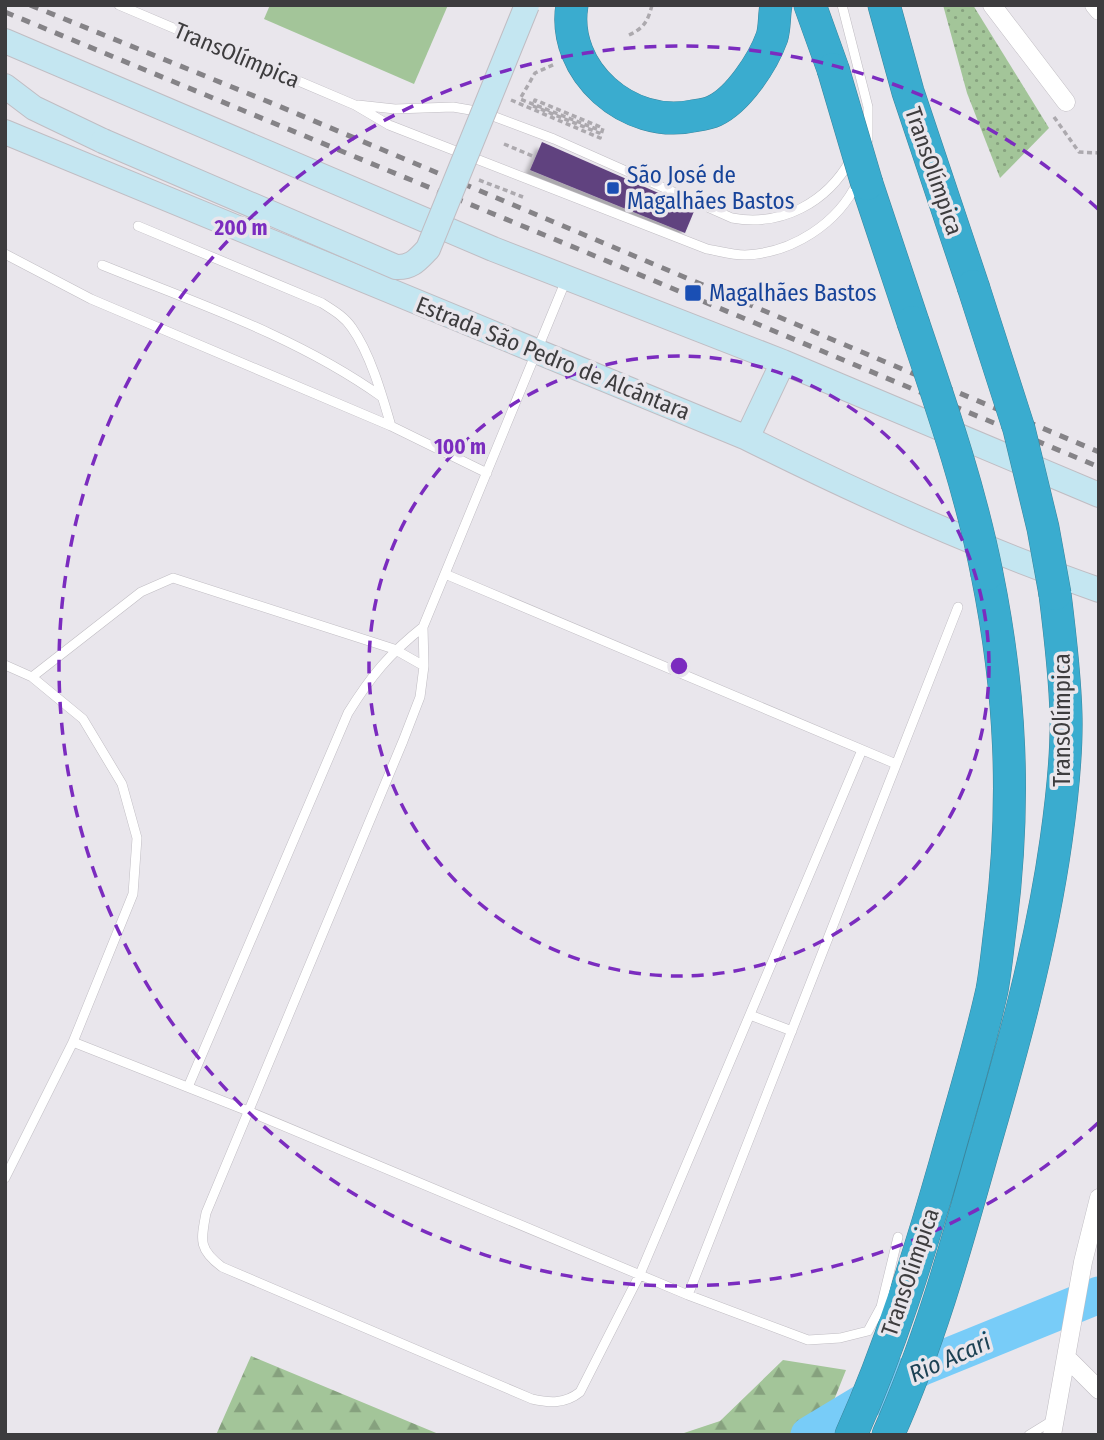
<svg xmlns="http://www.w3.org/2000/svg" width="1104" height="1440" font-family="'Fira Sans Condensed',sans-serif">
  <defs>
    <pattern id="grass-dots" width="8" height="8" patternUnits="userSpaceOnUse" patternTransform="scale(1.75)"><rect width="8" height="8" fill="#a3c599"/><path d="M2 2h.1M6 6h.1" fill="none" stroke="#86a17e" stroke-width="1.8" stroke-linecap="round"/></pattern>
    <pattern id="forest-firs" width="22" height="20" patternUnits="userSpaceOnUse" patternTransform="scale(1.75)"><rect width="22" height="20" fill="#a3c599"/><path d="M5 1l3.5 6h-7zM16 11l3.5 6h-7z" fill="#86a17e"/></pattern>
    <filter id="shadow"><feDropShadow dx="-6" dy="6" stdDeviation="2" flood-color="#0004"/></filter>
  </defs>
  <rect width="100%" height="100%" fill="#e9e6ec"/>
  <!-- grass -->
  <path fill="url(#grass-dots)" d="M 943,5 L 973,5 L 1049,128 L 1000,178 L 967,93 Z"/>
  <!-- forest -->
  <path fill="url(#forest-firs)" d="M 251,1356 L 441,1435 L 216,1435 Z
    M 783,1360 L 846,1370 L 820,1435 L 678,1435 L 720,1421 Z"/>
  <!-- garden -->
  <path fill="#a3c599" d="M 270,5 L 448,5 L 414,84 L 264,19 Z"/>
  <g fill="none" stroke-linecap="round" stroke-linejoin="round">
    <!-- river -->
    <path stroke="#78ccf8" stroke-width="37" d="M 809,1435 L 922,1367 L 1099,1295"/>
  </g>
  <!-- building -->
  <path fill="#61427f" filter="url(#shadow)" d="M 542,142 L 695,209 L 685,233 L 530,170 Z"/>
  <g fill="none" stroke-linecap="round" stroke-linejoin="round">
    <!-- lane casing -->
    <g stroke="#c0bdc3" stroke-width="10">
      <path id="lane" d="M 119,5 L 355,105 L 389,125 L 707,249 C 719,251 732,255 745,255 C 792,253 838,224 858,181
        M 842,5 L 868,107 L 868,140
        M 358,105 L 395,109 L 453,107 L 482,112 L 554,139 L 732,218 C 781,227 827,203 851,159
        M 138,226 L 322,303 C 333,310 345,317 352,328 C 370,353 382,395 391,426
        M 5,254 L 91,299 L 391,426 L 487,473
        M 102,265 C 199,304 296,336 382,397
        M 566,280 L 423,627 L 424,666 L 420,697 L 403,741 L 206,1213 C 201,1240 198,1249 222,1267 L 532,1399 C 550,1403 565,1404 580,1392 L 640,1274 L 862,750
        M 445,574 L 896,764
        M 5,665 L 32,677 L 83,719 L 122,784 L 137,838 L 133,894 L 73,1042 L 5,1178
        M 32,677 L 141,592 L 173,578 L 394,649 L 424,666
        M 750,1015 L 792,1031
        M 73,1042 L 248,1111 L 688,1295 L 808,1340 L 840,1338 L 868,1331 L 881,1307 L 898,1237
        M 188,1087 L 348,713 C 371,676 389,654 423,627
        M 688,1295 L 958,607
        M 1029,1435 L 1055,1419"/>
    </g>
    <!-- street casing -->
    <g stroke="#c0bdc3" stroke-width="19">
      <path id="street" d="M 992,5 L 1066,102
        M 1094,5 L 1099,11
        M 1066,1357 L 1099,1390
        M 1052,1435 L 1083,1262 L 1099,1198"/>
    </g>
    <!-- secondary casing -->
    <g stroke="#c0bdc3" stroke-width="26">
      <path id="secondary" d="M 5,41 L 493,249 L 783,362 L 1099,495
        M 5,86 L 34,108 L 103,141
        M 5,132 L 747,438 C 861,495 979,548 1099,590
        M 747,438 L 783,362"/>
    </g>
    <!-- highway casing -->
    <g stroke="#3b859c" stroke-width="33">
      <path id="highway" d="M 572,5 C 561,71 629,130 693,116 C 699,115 708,114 714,111 C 738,100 763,62 772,37 C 775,27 774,15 776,5
        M 810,5 L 833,69
        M 884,5 L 908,92 L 973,286
        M 867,184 L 913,322
        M 851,1435 C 890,1348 919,1255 945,1164 C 961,1106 979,1049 992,990 C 996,968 998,944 1001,922 C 1016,801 1011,693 987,574
        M 888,1435 C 929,1344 955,1250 982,1154 C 1012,1051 1041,947 1056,841 C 1062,799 1067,757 1066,715 C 1065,674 1060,634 1055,594"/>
    </g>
    <!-- path -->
    <path stroke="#aca9ae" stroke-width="3.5" stroke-dasharray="5 3.5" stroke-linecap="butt" d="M 629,35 C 644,28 648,21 652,5
      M 533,106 L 599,133 L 599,130 L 520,99 L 535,73 L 555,64
      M 1054,117 L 1079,152 L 1099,153
      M 504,144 L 535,157
      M 479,180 L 523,197"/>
    <!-- lane -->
    <use href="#lane" stroke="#fff" stroke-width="9"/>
    <!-- street -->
    <use href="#street" stroke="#fff" stroke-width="18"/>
    <!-- secondary -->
    <use href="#secondary" stroke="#c4e6f1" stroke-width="24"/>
    <!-- highway -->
    <use href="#highway" stroke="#3aaccf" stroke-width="32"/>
    <!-- rail -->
    <path stroke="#858387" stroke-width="5" stroke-dasharray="9 9" stroke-linecap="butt" d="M 30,5 L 274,104 L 1099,452
      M 5,12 L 583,251 L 1099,467"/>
    <!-- secondary-bridge casing -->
    <g stroke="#c0bdc3" stroke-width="26" stroke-linecap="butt">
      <path id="secondary-bridge" d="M 103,141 L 396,267 C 412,268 418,259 428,249 L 527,5"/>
    </g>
    <!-- highway-bridge casing -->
    <g stroke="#3b859c" stroke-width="33" stroke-linecap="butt">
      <path id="highway-bridge" d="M 833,69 L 867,184
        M 973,286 L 1019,429 L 1043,528 L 1055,594
        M 913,322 C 941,405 970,488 987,574"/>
    </g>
    <!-- path-bridge -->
    <path stroke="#aca9ae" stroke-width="3.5" stroke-dasharray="5 3.5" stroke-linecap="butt" d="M 511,100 L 600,138 L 603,128 L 535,100 L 533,106"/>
    <!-- secondary-bridge -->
    <use href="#secondary-bridge" stroke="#c4e6f1" stroke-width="24"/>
    <!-- highway-bridge -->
    <use href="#highway-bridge" stroke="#3aaccf" stroke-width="32"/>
  </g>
  <!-- distance rings -->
  <g fill="none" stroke="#7b2cbf" stroke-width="3.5" stroke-dasharray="12 9">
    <circle cx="679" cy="666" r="310"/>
    <path d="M1098 1123A620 620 0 1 1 1098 209"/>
  </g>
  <!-- markers -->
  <g fill="#1a4fb4" stroke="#e9e6ec" stroke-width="2.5">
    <rect x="606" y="181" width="14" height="14" rx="3.5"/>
    <rect x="684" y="284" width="18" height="18" rx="3.5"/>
  </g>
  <g text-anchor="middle" stroke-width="7" stroke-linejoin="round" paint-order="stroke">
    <!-- street labels -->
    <g font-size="23" fill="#3d3c3e" stroke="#e9e6ec">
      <text transform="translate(237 55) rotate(23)" y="8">TransOlímpica</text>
      <text transform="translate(934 171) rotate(71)" y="8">TransOlímpica</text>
      <text transform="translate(553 358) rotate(22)" y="8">Estrada São Pedro de Alcântara</text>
      <text transform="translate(1062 720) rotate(-90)" y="8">TransOlímpica</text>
      <text transform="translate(910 1272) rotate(-71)" y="8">TransOlímpica</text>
    </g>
    <!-- transit labels -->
    <g font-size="23" fill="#164399" stroke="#e9e6ec" text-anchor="start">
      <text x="627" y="183">São José de<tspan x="627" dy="26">Magalhães Bastos</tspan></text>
      <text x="709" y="301">Magalhães Bastos</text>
    </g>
    <!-- water labels -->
    <g font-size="24" font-style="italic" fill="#1d4254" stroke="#e9e6ec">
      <text transform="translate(950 1358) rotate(-24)" y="8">Rio Acari</text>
    </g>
  </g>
  <circle cx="679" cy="666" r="10" fill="#7b2cbf" stroke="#e9e6ec" stroke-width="3.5"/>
  <g font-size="21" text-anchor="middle" font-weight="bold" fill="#7b2cbf" stroke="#e9e6ec" stroke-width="7" stroke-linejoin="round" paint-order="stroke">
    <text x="241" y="235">200 m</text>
    <text x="460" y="454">100 m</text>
  </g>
  <!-- border -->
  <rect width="1104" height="1440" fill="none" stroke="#3d3c3e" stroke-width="14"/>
</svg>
